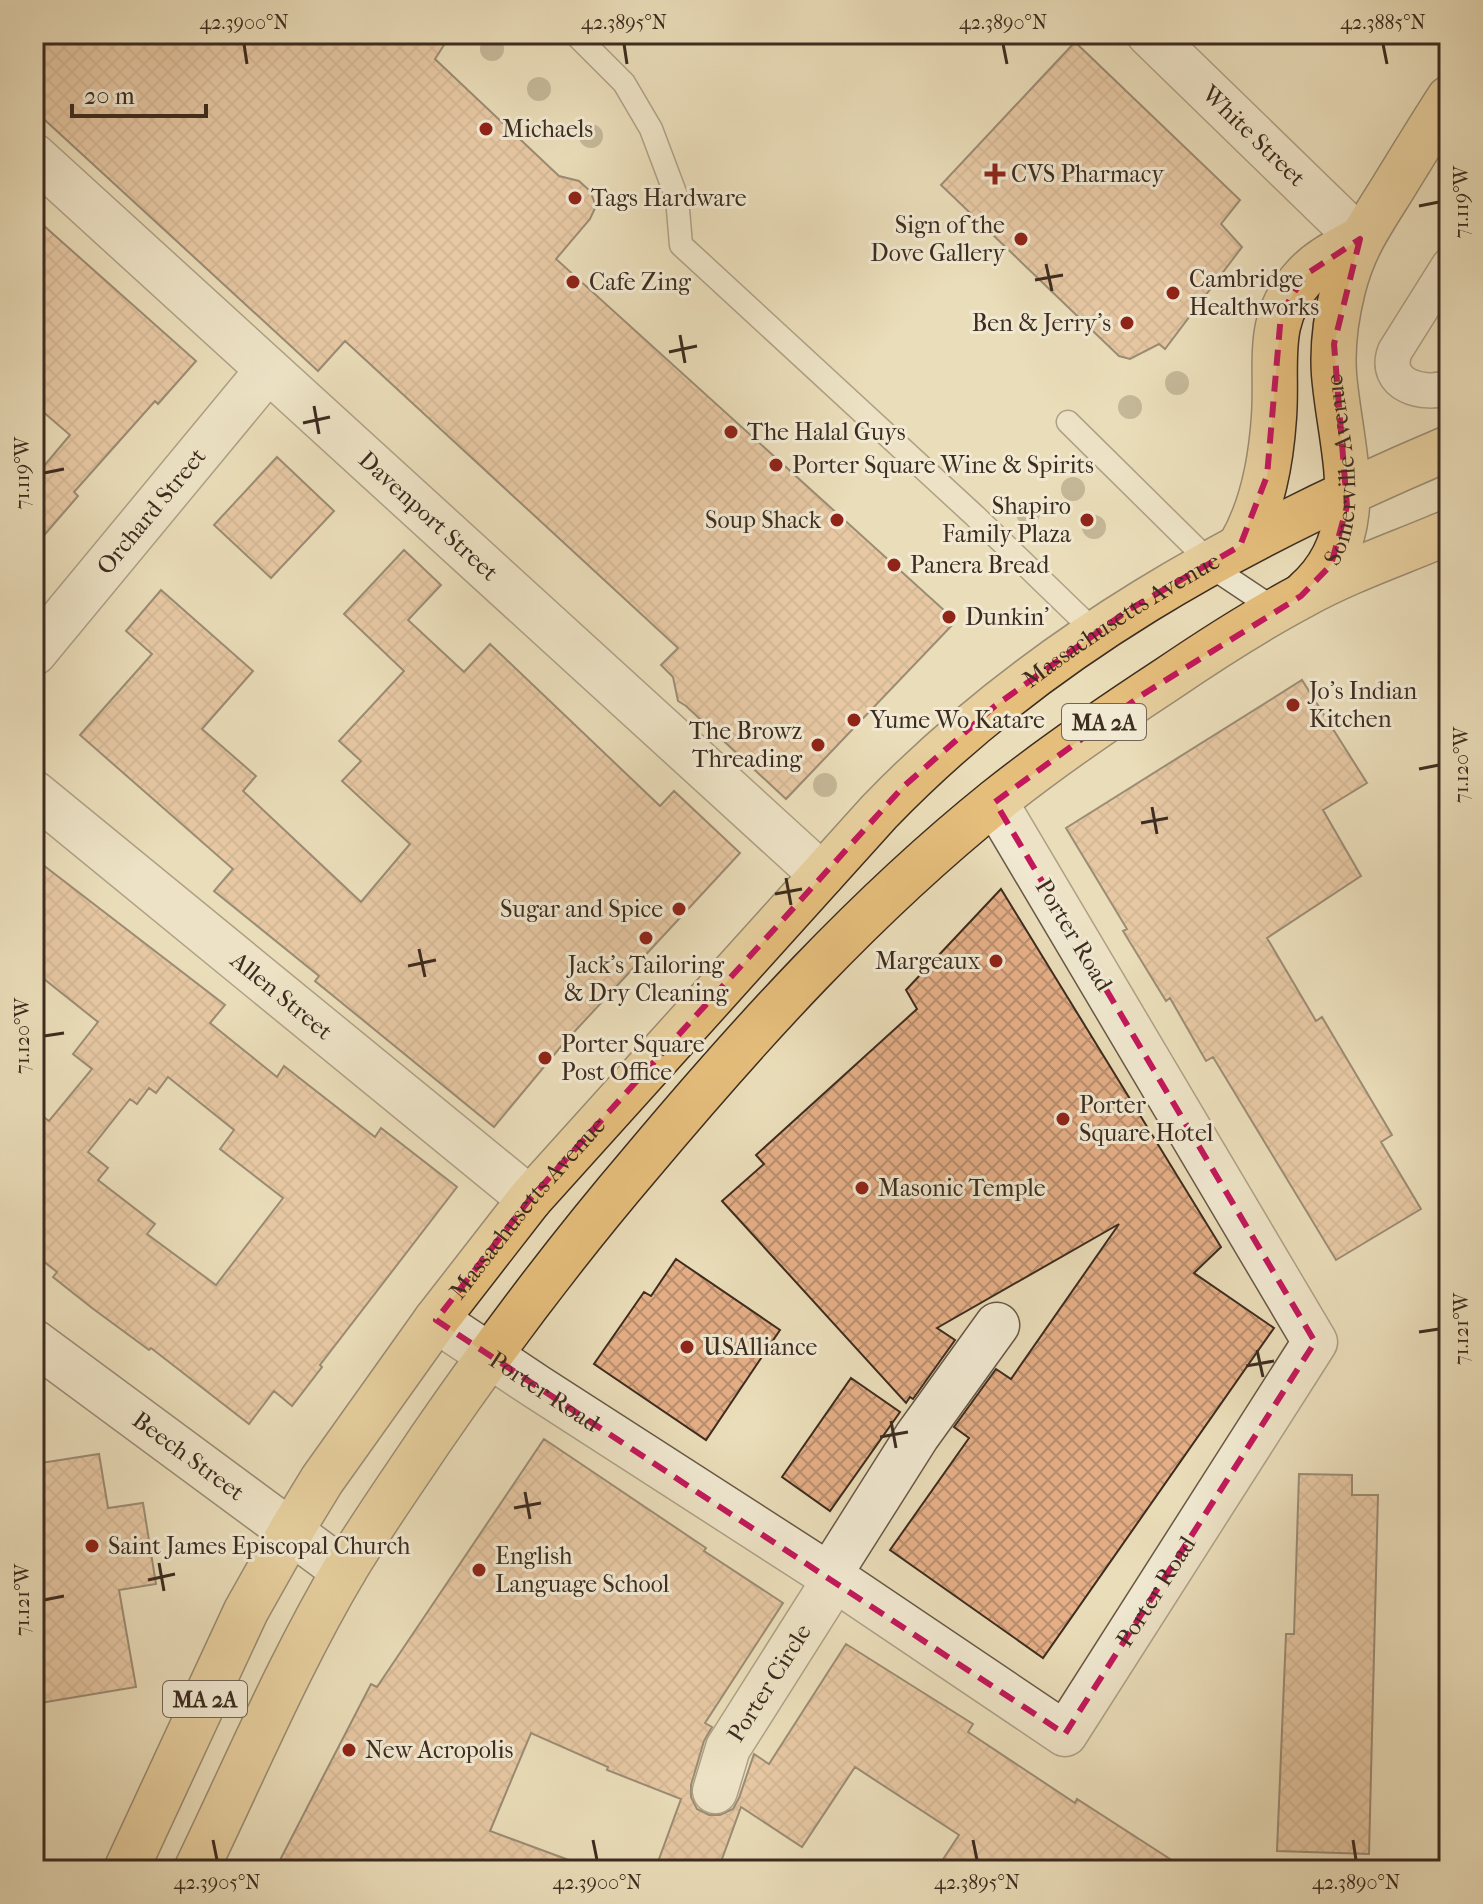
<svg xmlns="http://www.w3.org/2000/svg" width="1483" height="1904" font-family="'IM FELL French Canon',serif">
  <defs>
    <pattern id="building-cross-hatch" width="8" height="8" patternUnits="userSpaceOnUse" patternTransform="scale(2)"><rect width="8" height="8" fill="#e5af87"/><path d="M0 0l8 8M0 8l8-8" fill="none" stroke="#bb8f6e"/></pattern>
  </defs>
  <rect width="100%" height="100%" fill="#eaddb9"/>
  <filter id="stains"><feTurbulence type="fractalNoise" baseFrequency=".0025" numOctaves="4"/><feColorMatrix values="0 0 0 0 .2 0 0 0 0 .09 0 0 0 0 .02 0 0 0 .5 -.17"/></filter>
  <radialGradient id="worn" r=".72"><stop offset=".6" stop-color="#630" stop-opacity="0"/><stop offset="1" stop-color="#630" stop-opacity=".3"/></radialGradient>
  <!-- building -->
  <path fill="url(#building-cross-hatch)" stroke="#3d2c20" stroke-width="2" fill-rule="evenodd" d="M 34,34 L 451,34 L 435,59 L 559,176 L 579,181 L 590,191 L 596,206 L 590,219 L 556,259 L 956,621 L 786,799 L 686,706 L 678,701 L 673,677 L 661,665 L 678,648 L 345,341 L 318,371 L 34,110 Z
    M 1075,42 L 1240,200 L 1221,224 L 1242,247 L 1165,349 L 1159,344 L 1130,359 L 1119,356 L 941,185 Z
    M 34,217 L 196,361 L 158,404 L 155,401 L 74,492 L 78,496 L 34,547 L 34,457 L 44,466 L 70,435 L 34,404 Z
    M 277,457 L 334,511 L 271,578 L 214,525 Z
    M 404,550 L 441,585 L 408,620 L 464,672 L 490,644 L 660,806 L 674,791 L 740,853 L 563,1044 L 494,1127 L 315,981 L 319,976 L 214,891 L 233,869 L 80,735 L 152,654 L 126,631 L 161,590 L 253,671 L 202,729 L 256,776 L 243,791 L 361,902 L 410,844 L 342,781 L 361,761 L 339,741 L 404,671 L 344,614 Z
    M 1302,680 L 1367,783 L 1323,810 L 1361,876 L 1267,938 L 1316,1021 L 1322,1017 L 1392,1135 L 1381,1142 L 1421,1209 L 1336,1260 L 1213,1057 L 1206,1061 L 1170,998 L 1166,1001 L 1123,931 L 1127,929 L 1066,828 Z
    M 34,858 L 225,1005 L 210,1023 L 277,1077 L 284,1066 L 375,1137 L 381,1128 L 457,1187 L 320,1365 L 322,1367 L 292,1406 L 274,1391 L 249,1424 L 151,1348 L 149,1350 L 92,1308 L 53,1277 L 57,1272 L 34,1254 L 34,1110 L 49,1121 L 92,1069 L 73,1054 L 98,1022 L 34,971 ZM 168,1077 L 234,1130 L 220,1149 L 283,1198 L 216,1285 L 147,1234 L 155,1224 L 98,1180 L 108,1168 L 88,1152 L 130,1099 L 137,1104 L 149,1088 L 156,1093 Z
    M 1001,889 L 1221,1247 L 1194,1273 L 1274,1328 L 1043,1658 L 890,1550 L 969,1438 L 954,1427 L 996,1369 L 1011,1379 L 1119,1224 L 937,1328 L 955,1340 L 913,1399 L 910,1397 L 906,1403 L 722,1201 L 764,1164 L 756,1155 L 917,1009 L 906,990 Z
    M 676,1259 L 780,1330 L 706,1440 L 594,1364 L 644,1292 L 651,1296 Z
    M 851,1378 L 900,1412 L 830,1511 L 782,1477 Z
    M 544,1439 L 706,1548 L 704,1551 L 783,1603 L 705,1723 L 712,1727 L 704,1741 L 691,1785 L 691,1797 L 697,1809 L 709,1815 L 720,1815 L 733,1809 L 739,1798 L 754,1754 L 769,1764 L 846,1644 L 973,1724 L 968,1732 L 1075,1803 L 1077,1799 L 1187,1870 L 936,1870 L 959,1835 L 855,1767 L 802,1847 L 741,1807 L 718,1870 L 655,1870 L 681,1799 L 607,1770 L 608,1767 L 531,1733 L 490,1831 L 585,1866 L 584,1870 L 303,1870 L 280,1860 L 371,1684 L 377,1687 Z
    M 99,1454 L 108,1508 L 143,1503 L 156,1584 L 119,1590 L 136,1687 L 34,1704 L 34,1464 Z
    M 1299,1474 L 1352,1475 L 1352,1495 L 1378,1495 L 1369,1854 L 1277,1851 L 1286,1634 L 1294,1634 Z"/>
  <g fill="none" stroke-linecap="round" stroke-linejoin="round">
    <!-- service casing -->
    <g stroke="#685846" stroke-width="25">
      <path id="service" d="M 575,34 L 624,83 L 651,129 L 677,198 L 681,245 L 975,516 L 1095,632
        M 1068,422 L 1222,574 L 1276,610"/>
    </g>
    <!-- pedestrian casing -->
    <g stroke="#685846" stroke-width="37">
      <path id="pedestrian" d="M 1449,265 L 1395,351 C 1382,385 1424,397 1449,387"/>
    </g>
    <!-- minor casing -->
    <g stroke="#685846" stroke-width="47">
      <g id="minor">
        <path id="s1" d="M 1149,34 L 1360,239"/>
        <path id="s2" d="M 34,156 L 822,875"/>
        <path id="s3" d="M 34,653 L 268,370"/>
        <path id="s4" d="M 34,793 L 530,1199"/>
        <path id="s5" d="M 436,1320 L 537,1387 L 835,1579 L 1065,1734 L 1315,1342 L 995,802"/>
        <path d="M 829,1575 L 917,1436 L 997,1325"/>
        <path id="s6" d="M 715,1791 L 728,1748 L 835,1579"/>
      </g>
    </g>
    <!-- secondary casing -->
    <g stroke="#3d2c20" stroke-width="47">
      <g id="secondary">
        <path id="s7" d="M 34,1342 L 344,1571"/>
      </g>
    </g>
    <!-- primary casing -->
    <g stroke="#3d2c20" stroke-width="47">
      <g id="primary">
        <path d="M 1240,546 C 1263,507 1271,462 1274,417 C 1278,364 1264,320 1304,277 C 1319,260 1340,250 1360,239"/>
        <path id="s8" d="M 1306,592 C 1373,533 1340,450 1334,374 C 1332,345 1336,317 1343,289 C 1353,249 1369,226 1391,191 C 1410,160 1429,129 1449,98"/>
        <path id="s9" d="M 126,1870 L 246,1611 L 291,1531 L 322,1480 L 436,1320 L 530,1199 L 879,812 C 1039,646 1238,537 1449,448"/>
        <path d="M 196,1870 C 245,1769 289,1663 347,1566 C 373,1523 402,1482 430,1440 C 496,1344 565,1252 641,1163 C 749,1034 865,906 997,800 C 1051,757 1108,718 1166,680 C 1210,650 1255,621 1302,596 C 1349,570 1400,553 1449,532"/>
      </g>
    </g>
    <!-- service -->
    <use href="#service" stroke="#f1e9d2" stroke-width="22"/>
    <!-- pedestrian -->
    <use href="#pedestrian" stroke="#f1e9d2" stroke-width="34"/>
    <!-- minor -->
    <use href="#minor" stroke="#f1e9d2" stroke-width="44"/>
    <!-- secondary -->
    <use href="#secondary" stroke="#f1e9d2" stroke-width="44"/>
    <!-- primary -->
    <use href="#primary" stroke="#e5be7c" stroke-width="44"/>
    <!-- rail casing -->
    <g stroke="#3d2c20" stroke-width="9">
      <path id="rail" d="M 1449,1870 L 1449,1863"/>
    </g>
    <!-- rail -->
    <use href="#rail" stroke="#f1e9d2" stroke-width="6" stroke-dasharray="18" stroke-linecap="butt"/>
  </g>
  <!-- trees -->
  <g fill="#998c70">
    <circle cx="492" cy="49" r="12"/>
    <circle cx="539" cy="89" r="12"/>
    <circle cx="591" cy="136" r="12"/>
    <circle cx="1177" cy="383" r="12"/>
    <circle cx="1130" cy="407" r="12"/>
    <circle cx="1073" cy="489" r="12"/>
    <circle cx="1028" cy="513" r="12"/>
    <circle cx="1094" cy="527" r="12"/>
    <circle cx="825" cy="785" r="12"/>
  </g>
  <!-- marked area -->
  <path d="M0 0H1483V1904H0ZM 1360,239 L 1334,344 L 1347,506 L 1331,565 L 1301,596 L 1142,695 L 995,802 L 1315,1342 L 1065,1734 L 436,1320 L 530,1199 L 903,787 L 995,706 L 1130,609 L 1240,546 L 1267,476 L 1281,314 L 1305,275 Z" fill="#eaddb9" fill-opacity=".55" fill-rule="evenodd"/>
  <path fill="none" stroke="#c2185b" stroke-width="6" stroke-dasharray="16 10" stroke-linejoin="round" d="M 1360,239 L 1334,344 L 1347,506 L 1331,565 L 1301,596 L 1142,695 L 995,802 L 1315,1342 L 1065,1734 L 436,1320 L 530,1199 L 903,787 L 995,706 L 1130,609 L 1240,546 L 1267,476 L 1281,314 L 1305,275 Z"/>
  <!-- ticks -->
  <path fill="none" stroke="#3d2c20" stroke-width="3" d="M 244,44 L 247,64M 624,44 L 627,64M 1003,44 L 1007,64M 1383,44 L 1387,64M 1419,206 L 1439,202M 1046,264 L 1052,291M 1035,280 L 1063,275M 680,335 L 685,363M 669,352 L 697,346M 314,406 L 319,434M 303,423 L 330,417M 44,473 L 64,469M 1419,769 L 1439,765M 1152,807 L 1157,834M 1141,823 L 1168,818M 786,878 L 791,905M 775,894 L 802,889M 419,949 L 425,977M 408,966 L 436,960M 44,1036 L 64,1033M 1419,1332 L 1439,1329M 1257,1350 L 1263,1377M 1246,1366 L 1274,1361M 891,1421 L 896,1448M 880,1437 L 908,1432M 525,1492 L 530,1519M 514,1508 L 541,1503M 159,1563 L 164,1591M 148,1580 L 175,1574M 44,1600 L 64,1596M 213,1840 L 217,1860M 593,1840 L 597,1860M 973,1840 L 977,1860M 1353,1840 L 1356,1860"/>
  <!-- markers -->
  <g fill="#8f2418" stroke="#f1e9d2" stroke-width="3">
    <circle cx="486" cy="129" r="8"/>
    <path d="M991 162h8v8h8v8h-8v8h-8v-8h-8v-8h8z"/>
    <circle cx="575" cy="198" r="8"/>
    <circle cx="1021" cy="239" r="8"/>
    <circle cx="573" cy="282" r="8"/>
    <circle cx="1173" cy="293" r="8"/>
    <circle cx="1127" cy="323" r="8"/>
    <circle cx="731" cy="432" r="8"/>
    <circle cx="776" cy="465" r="8"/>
    <circle cx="837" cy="520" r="8"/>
    <circle cx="1087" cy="520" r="8"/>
    <circle cx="894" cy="565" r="8"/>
    <circle cx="949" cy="617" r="8"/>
    <circle cx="1293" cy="705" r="8"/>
    <circle cx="854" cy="720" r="8"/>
    <circle cx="818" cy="745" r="8"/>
    <circle cx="679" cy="909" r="8"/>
    <circle cx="646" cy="938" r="8"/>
    <circle cx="996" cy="961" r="8"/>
    <circle cx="545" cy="1058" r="8"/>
    <circle cx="1063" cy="1119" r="8"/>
    <circle cx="862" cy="1188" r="8"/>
    <circle cx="687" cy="1347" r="8"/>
    <circle cx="92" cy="1546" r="8"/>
    <circle cx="479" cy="1570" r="8"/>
    <circle cx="349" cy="1750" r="8"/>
  </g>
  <g text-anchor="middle" stroke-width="6" stroke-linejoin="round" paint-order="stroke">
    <!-- shield labels -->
    <g fill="#f1e9d2" stroke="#736555" stroke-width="2">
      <rect x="1062" y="704" width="84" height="36" rx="6"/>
      <rect x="163" y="1681" width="84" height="36" rx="6"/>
    </g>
    <g font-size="22" font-weight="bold" fill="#3d2c20">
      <text x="1104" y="730">MA 2A</text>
      <text x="205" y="1707">MA 2A</text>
    </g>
    <!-- poi labels -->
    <g font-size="24" fill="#3d2c20" stroke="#f1e9d2" text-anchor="start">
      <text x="502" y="137">Michaels</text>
      <text x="1011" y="182">CVS Pharmacy</text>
      <text x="591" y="206">Tags Hardware</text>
      <text x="1005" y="233" text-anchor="end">Sign of the<tspan x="1005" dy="28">Dove Gallery</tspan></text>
      <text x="1189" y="287">Cambridge<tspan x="1189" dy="28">Healthworks</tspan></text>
      <text x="589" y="290">Cafe Zing</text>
      <text x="1111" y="331" text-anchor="end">Ben &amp; Jerry's</text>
      <text x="747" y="440">The Halal Guys</text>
      <text x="792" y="473">Porter Square Wine &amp; Spirits</text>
      <text x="1071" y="514" text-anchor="end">Shapiro<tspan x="1071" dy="28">Family Plaza</tspan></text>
      <text x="821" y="528" text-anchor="end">Soup Shack</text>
      <text x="910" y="573">Panera Bread</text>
      <text x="965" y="625">Dunkin'</text>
      <text x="1309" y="699">Jo's Indian<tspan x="1309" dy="28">Kitchen</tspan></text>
      <text x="870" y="728">Yume Wo Katare</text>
      <text x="802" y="739" text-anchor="end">The Browz<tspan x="802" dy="28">Threading</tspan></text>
      <text x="663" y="917" text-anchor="end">Sugar and Spice</text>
      <text x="980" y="969" text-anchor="end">Margeaux</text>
      <text x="646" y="973" text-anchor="middle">Jack's Tailoring<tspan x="646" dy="28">&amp; Dry Cleaning</tspan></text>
      <text x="561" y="1052">Porter Square<tspan x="561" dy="28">Post Office</tspan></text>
      <text x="1079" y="1113">Porter<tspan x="1079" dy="28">Square Hotel</tspan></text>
      <text x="878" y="1196">Masonic Temple</text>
      <text x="703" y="1355">USAlliance</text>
      <text x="108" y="1554">Saint James Episcopal Church</text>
      <text x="495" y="1564">English<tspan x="495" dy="28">Language School</tspan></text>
      <text x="365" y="1758">New Acropolis</text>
    </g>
    <!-- street labels -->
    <g font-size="24" fill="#3d2c20" stroke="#f1e9d2">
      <text dy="8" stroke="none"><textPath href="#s1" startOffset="146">White Street</textPath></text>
      <text dy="8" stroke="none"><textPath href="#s8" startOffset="134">Somerville Avenue</textPath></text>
      <text dy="8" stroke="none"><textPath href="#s3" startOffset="184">Orchard Street</textPath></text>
      <text dy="8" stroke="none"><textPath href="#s2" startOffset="534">Davenport Street</textPath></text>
      <text dy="8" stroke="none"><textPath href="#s9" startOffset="1618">Massachusetts Avenue</textPath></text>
      <text transform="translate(1074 935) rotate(59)" y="8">Porter Road</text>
      <text dy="8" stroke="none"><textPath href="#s4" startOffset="320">Allen Street</textPath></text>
      <text dy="8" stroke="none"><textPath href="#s9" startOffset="778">Massachusetts Avenue</textPath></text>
      <text dy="8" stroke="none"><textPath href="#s5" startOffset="130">Porter Road</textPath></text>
      <text dy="8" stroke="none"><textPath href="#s7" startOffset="192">Beech Street</textPath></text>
      <text dy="8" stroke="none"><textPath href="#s5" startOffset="922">Porter Road</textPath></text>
      <text dy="8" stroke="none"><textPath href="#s6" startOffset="122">Porter Circle</textPath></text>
    </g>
  </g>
  <!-- margin -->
  <rect width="1483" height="1904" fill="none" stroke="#eaddb9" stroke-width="88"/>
  <!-- scale -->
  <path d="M72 104v12h134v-12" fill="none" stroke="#3d2c20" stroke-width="4"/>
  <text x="84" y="104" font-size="24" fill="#3d2c20" stroke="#f1e9d2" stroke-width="6" paint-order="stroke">20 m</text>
  <rect x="44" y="44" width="1395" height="1816" fill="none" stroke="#3d2c20" stroke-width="3"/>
  <g font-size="20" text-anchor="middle" fill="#3d2c20">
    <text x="244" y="29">42.3900°N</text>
    <text x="624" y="29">42.3895°N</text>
    <text x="1003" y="29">42.3890°N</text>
    <text x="1383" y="29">42.3885°N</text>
    <text transform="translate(1461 202) rotate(-90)" y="7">71.119°W</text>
    <text transform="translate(22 473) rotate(-90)" y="7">71.119°W</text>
    <text transform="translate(1461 765) rotate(-90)" y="7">71.120°W</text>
    <text transform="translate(22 1036) rotate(-90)" y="7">71.120°W</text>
    <text transform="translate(1461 1329) rotate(-90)" y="7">71.121°W</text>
    <text transform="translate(22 1600) rotate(-90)" y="7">71.121°W</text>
    <text x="217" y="1889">42.3905°N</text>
    <text x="597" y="1889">42.3900°N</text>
    <text x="977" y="1889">42.3895°N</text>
    <text x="1356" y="1889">42.3890°N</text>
  </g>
  <rect width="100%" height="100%" filter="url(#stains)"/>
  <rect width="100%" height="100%" fill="url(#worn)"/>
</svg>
